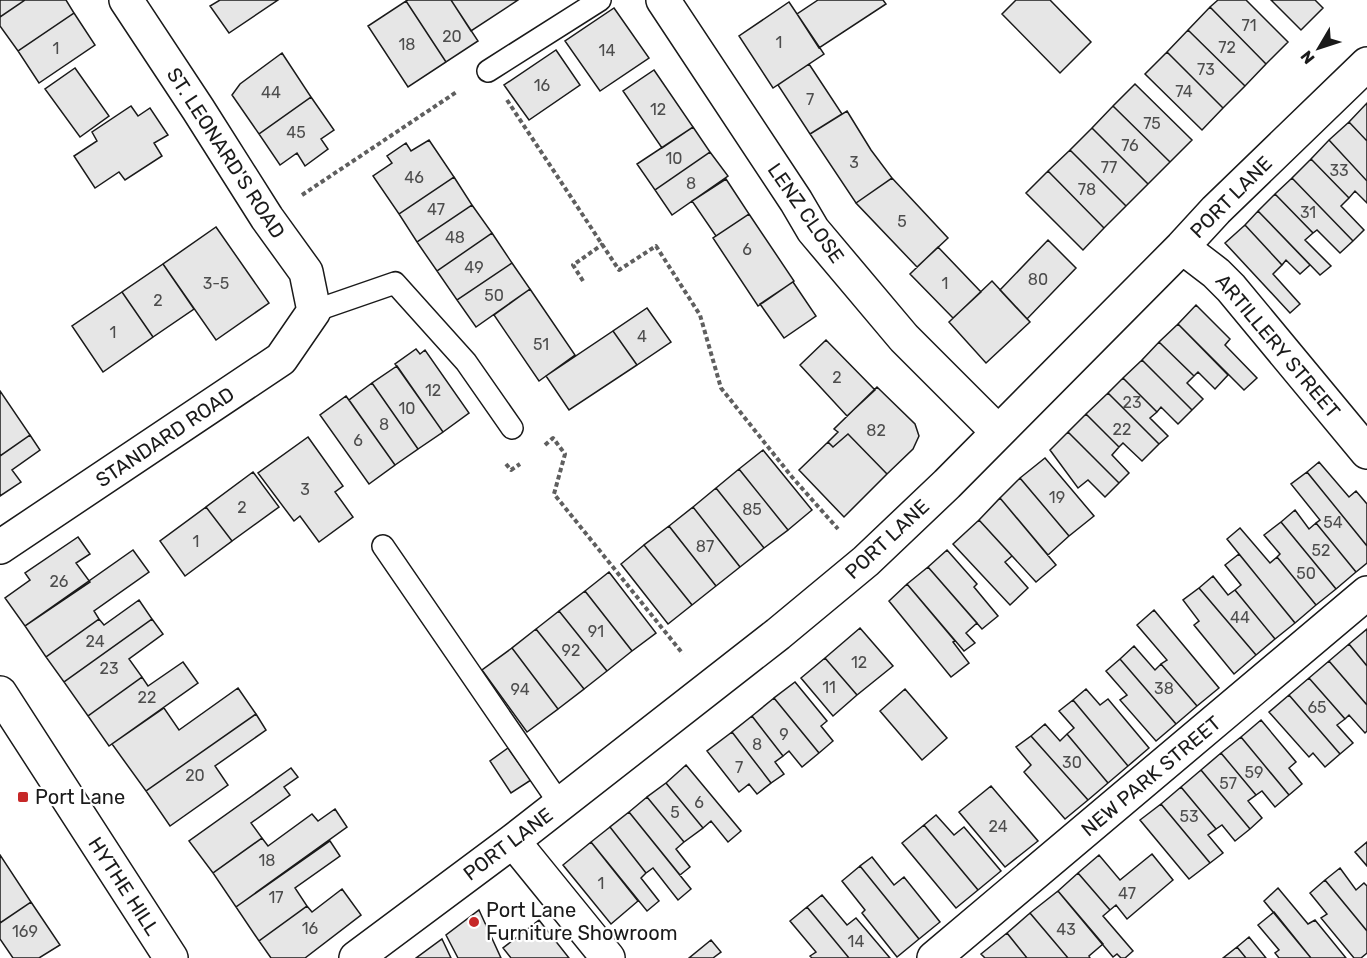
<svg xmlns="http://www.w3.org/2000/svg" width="1367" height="958" font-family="Rubik,sans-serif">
  <rect width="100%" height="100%" fill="#fff"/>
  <!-- building -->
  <path fill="#e6e6e6" stroke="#1a1a1a" stroke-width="1.5" d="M 0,0 L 25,0 L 0,17 Z
    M 25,0 L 66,0 L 74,13 L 18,51 L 0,26 L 0,17 Z
    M 220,0 L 278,0 L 229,33 L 210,6 Z
    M 408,0 L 451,0 L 478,41 L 446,62 L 406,1 Z
    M 451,0 L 518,0 L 471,31 Z
    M 818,0 L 883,0 L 886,4 L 819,48 L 797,14 Z
    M 1016,0 L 1050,0 L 1091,42 L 1060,73 L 1002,14 Z
    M 1218,0 L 1246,0 L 1288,42 L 1266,64 L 1210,7 Z
    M 1271,0 L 1315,0 L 1323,8 L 1301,30 Z
    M 406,1 L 446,62 L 408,87 L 368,26 Z
    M 789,2 L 824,54 L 773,88 L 739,36 Z
    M 1210,7 L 1266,64 L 1245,86 L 1188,30 Z
    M 614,8 L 649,58 L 600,91 L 565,41 Z
    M 74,13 L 95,45 L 39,83 L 18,51 Z
    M 1188,30 L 1245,86 L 1223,108 L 1167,52 Z
    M 556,50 L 580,85 L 529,120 L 504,85 Z
    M 1167,52 L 1223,108 L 1202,130 L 1145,74 Z
    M 282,53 L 311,97 L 259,134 L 232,95 L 240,84 Z
    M 809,64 L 842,114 L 810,134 L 778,85 Z
    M 75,68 L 109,116 L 80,137 L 45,89 Z
    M 654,70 L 693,127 L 662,148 L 623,91 Z
    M 1135,84 L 1192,140 L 1170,162 L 1113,106 Z
    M 311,97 L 334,130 L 321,139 L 328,149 L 305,166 L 297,153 L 280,165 L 259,134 Z
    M 1367,103 L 1367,141 L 1349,122 Z
    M 131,106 L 138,116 L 150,108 L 168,135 L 154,143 L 162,156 L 125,180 L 119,172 L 95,188 L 74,156 L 97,141 L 92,132 Z
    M 1113,106 L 1170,162 L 1148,184 L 1092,128 Z
    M 847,111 L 871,150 L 892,178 L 856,203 L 810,134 Z
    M 1349,122 L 1367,141 L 1367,181 L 1329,140 Z
    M 693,127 L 710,152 L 655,190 L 637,164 Z
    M 1092,128 L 1148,184 L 1126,206 L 1070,150 Z
    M 429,140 L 454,177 L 399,214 L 373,176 L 392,163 L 387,156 L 406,143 L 411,151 Z
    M 1329,140 L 1367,181 L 1367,203 L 1355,191 L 1349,198 L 1311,159 Z
    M 1070,150 L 1126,206 L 1104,228 L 1048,171 Z
    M 710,152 L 728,176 L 672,215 L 655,190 Z
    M 1311,159 L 1349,198 L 1341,206 L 1364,230 L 1353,241 L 1292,178 Z
    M 1048,171 L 1104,228 L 1083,250 L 1026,193 Z
    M 454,177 L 472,205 L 417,242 L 399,214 Z
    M 892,178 L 948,238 L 917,267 L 856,203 Z
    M 1292,178 L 1353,241 L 1340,253 L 1317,230 L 1313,233 L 1275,194 Z
    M 726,179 L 749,214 L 716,236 L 692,201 Z
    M 1275,194 L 1313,233 L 1305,240 L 1331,266 L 1320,275 L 1258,211 Z
    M 472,205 L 492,233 L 437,271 L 417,242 Z
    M 1258,211 L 1310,265 L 1300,274 L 1286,260 L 1282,265 L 1245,225 Z
    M 749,214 L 794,281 L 758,306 L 713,238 Z
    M 1245,225 L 1282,265 L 1273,274 L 1300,304 L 1290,313 L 1225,243 Z
    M 216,227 L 269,303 L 216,340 L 163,264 Z
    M 492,233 L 512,263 L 457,300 L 437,271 Z
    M 1048,240 L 1076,268 L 1027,319 L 1000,290 Z
    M 938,247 L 981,292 L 953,318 L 910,274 Z
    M 512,263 L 530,289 L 476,327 L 457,300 Z
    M 163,264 L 194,309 L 153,337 L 122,292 Z
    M 992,281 L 1030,322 L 986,363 L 949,322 Z
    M 793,282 L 816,316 L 784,338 L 760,304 Z
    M 530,289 L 575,355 L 539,381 L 494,315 Z
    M 122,292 L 153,337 L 103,372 L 72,326 Z
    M 1196,305 L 1230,339 L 1225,345 L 1257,378 L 1244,390 L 1178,324 Z
    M 647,308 L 671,342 L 637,365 L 613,331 Z
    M 1178,324 L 1228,375 L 1215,389 L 1198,372 L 1194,376 L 1159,342 Z
    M 613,331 L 637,365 L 569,410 L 546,376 Z
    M 826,340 L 875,390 L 847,416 L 800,365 Z
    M 1159,342 L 1194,376 L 1187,383 L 1203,399 L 1192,410 L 1142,360 Z
    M 416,349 L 420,354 L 425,350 L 469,413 L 443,432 L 395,364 Z
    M 1142,360 L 1192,410 L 1178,424 L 1161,407 L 1157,412 L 1123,378 Z
    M 397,366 L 443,432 L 418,449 L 372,383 Z
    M 1123,378 L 1157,412 L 1150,418 L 1168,436 L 1159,444 L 1108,393 Z
    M 372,383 L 418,449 L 395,465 L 349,400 Z
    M 877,387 L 915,424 L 919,436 L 913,449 L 887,474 L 848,434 L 833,447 L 828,442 L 838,432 L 834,429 Z
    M 0,391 L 30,435 L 0,456 Z
    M 1108,393 L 1159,444 L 1142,461 L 1123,443 L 1119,447 L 1086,414 Z
    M 346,396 L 395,465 L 369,484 L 320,415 Z
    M 1086,414 L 1119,447 L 1112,455 L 1129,473 L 1119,483 L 1068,432 Z
    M 1068,432 L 1119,483 L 1105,497 L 1088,480 L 1078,488 L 1050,450 Z
    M 848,434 L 887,474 L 844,517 L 799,470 L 828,442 L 833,447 Z
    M 30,435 L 40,450 L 12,470 L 21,482 L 0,496 L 0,456 Z
    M 308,437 L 343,486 L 335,492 L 353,517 L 319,542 L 300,516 L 294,521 L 258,473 Z
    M 763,450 L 812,510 L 788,530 L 739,469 Z
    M 1045,458 L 1094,516 L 1069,536 L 1020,478 Z
    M 1319,462 L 1349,497 L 1356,491 L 1367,504 L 1367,546 L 1307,472 Z
    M 739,469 L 788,530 L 764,548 L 716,488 Z
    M 253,472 L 279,507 L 232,541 L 206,507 Z
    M 1307,472 L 1367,546 L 1367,563 L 1356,572 L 1316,523 L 1320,520 L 1291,484 Z
    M 1020,478 L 1069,536 L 1048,555 L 1000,498 Z
    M 716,488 L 764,548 L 740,567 L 693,507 Z
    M 1000,498 L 1056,565 L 1036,582 L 979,520 Z
    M 206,507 L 232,541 L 185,576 L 160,541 Z
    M 693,507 L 740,567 L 716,586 L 669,526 Z
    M 1295,510 L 1309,529 L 1316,523 L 1356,572 L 1336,589 L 1281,522 Z
    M 979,520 L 1012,556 L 1005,562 L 1028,588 L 1010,605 L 953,544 Z
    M 1281,522 L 1336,589 L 1316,605 L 1277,557 L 1280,554 L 1264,535 Z
    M 669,526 L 716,586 L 692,605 L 644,545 Z
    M 1240,528 L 1270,563 L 1277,557 L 1316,605 L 1295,623 L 1227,539 Z
    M 78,537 L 90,554 L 76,563 L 90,582 L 25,626 L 5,598 L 30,580 L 25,573 Z
    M 644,545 L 692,605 L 668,624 L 621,564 Z
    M 133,550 L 149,572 L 94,611 L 99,619 L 46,657 L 25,626 Z
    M 947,550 L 977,584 L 974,587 L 998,616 L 982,629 L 928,567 Z
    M 1239,554 L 1295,623 L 1275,639 L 1235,590 L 1241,585 L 1225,565 Z
    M 928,567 L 977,623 L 966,633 L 975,643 L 964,651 L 907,584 Z
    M 609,572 L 656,633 L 632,651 L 585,591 Z
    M 1213,576 L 1228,595 L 1235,590 L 1275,639 L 1256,655 L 1199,588 Z
    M 907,584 L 955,641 L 953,642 L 969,663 L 951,677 L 889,601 Z
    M 1199,588 L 1256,655 L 1234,674 L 1194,625 L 1199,621 L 1183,600 Z
    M 585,591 L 632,651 L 607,671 L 559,611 Z
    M 139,600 L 152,619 L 64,682 L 46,657 L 99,619 L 104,625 Z
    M 1154,610 L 1219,688 L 1197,706 L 1161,664 L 1167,660 L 1137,625 Z
    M 559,611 L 607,671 L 584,689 L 536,629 Z
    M 152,619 L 163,634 L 129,659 L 142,677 L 88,716 L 64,682 Z
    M 860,628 L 893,666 L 857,695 L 825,658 Z
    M 536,629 L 584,689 L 558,709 L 512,648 Z
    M 1367,629 L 1367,666 L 1349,644 Z
    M 1349,644 L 1367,666 L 1367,705 L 1329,661 Z
    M 1134,646 L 1155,670 L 1161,664 L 1197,706 L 1176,724 L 1120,659 Z
    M 512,648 L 558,709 L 527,732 L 482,670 Z
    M 825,658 L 857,695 L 833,716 L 801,678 Z
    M 1120,659 L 1176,724 L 1156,741 L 1120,700 L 1127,695 L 1106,671 Z
    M 1329,661 L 1367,705 L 1367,731 L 1365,733 L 1349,715 L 1345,719 L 1309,678 Z
    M 183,662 L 198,683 L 109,746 L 88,716 L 142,677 L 148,686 Z
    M 1309,678 L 1345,719 L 1337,725 L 1353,743 L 1340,754 L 1289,695 Z
    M 795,682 L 827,721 L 821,726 L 833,741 L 819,753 L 774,698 Z
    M 238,688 L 256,714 L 146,791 L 112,744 L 164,708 L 179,730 Z
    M 905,689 L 947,738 L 922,760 L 880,711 Z
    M 1086,689 L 1100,705 L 1108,699 L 1149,748 L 1128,766 L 1073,700 Z
    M 1289,695 L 1340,754 L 1325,767 L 1313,753 L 1309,757 L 1269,712 Z
    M 774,698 L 819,753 L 802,767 L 789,751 L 783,756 L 752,716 Z
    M 1073,700 L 1128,766 L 1108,783 L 1067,734 L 1074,728 L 1059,711 Z
    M 256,714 L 266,730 L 215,766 L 228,785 L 170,826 L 146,791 Z
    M 752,716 L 783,756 L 775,762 L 784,774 L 771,783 L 732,732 Z
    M 1261,720 L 1296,762 L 1289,768 L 1302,784 L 1289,795 L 1241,737 Z
    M 1045,724 L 1060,741 L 1067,734 L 1108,783 L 1088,800 L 1031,736 Z
    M 732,732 L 771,783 L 757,794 L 749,784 L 739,792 L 707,751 Z
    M 1031,736 L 1088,800 L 1065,819 L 1024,772 L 1031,765 L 1016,747 Z
    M 1241,737 L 1289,795 L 1275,807 L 1262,791 L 1256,795 L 1221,753 Z
    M 508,748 L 531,780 L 511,793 L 490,761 Z
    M 1221,753 L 1256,795 L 1248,801 L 1262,818 L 1250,829 L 1201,770 Z
    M 686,765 L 741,831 L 728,842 L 711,821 L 703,828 L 666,783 Z
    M 291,768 L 298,777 L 284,787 L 290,795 L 251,823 L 262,838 L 213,873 L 189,841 Z
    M 1201,770 L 1250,829 L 1235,841 L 1222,825 L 1216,829 L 1181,787 Z
    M 666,783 L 703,828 L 684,842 L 647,797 Z
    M 991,786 L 1038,841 L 1005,867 L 959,812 Z
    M 1181,787 L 1216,829 L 1208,835 L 1223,853 L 1210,863 L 1161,804 Z
    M 647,797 L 684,842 L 676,849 L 690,867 L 680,875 L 629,812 Z
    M 1161,804 L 1210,863 L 1189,879 L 1140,820 Z
    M 335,809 L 347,827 L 236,907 L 213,873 L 262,838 L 268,846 L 312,814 L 318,821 Z
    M 629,812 L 691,889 L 678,900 L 653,868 L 646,873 L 610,827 Z
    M 936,815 L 954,835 L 964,827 L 1001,871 L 978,890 L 924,825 Z
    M 924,825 L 978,890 L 956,908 L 902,843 Z
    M 610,827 L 646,873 L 641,878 L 659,901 L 647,911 L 591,842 Z
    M 330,841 L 340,856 L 295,888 L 307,906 L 259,941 L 236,907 Z
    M 591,842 L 638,901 L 611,924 L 563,865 Z
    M 1367,842 L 1367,866 L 1355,852 Z
    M 1152,854 L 1173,880 L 1127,919 L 1116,905 L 1110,910 L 1078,873 L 1099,855 L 1120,880 Z
    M 0,855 L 31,902 L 0,923 Z
    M 872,857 L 894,885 L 904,877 L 940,922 L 919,939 L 860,866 Z
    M 860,866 L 919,939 L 897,957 L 862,913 L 865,910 L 842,881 Z
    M 1340,868 L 1356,890 L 1364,883 L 1367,886 L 1367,931 L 1325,880 Z
    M 1078,873 L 1110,910 L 1103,916 L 1133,951 L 1125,958 L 1121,958 L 1117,954 L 1113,957 L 1058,891 Z
    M 1325,880 L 1367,931 L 1367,953 L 1361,958 L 1354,958 L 1321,918 L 1327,914 L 1310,893 Z
    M 1278,888 L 1308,924 L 1315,920 L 1346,958 L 1311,958 L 1264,901 Z
    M 342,889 L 361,915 L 305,958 L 271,958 L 259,941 L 307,906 L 312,912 Z
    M 1058,891 L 1103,944 L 1089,956 L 1090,958 L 1068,958 L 1030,913 Z
    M 822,895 L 847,925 L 856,918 L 890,958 L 849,958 L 807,907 Z
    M 31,902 L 60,945 L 39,958 L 13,958 L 0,939 L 0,923 Z
    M 807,907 L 849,958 L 812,958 L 810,956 L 816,952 L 790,921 Z
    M 479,910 L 501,958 L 458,958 L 446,935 Z
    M 1274,912 L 1311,958 L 1279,958 L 1275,953 L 1279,950 L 1258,925 Z
    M 1030,913 L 1068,958 L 1027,958 L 1007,933 Z
    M 539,920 L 569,958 L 511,958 L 503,948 Z
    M 1007,933 L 1027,958 L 985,958 L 981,954 Z
    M 1249,937 L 1266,958 L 1246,958 L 1237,947 Z
    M 442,939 L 451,958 L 416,958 Z
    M 711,940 L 721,952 L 713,958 L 689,958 Z
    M 1237,947 L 1246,958 L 1223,958 Z"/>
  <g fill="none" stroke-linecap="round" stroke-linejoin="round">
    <!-- service casing -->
    <g stroke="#1a1a1a" stroke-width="24">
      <path id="service" d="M 488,71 L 600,0
        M 314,311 L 395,283 L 466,362 L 512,428
        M 383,546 L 560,804"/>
    </g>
    <!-- minor casing -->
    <g stroke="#1a1a1a" stroke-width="36">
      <path id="minor" d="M 663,0 L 796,201 L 813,230 L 904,338 L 998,432
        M 1182,247 L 1216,273 L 1231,288 L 1367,452
        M 0,547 L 281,359 L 314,311 L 306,272 L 267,218 L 198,109 L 126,0
        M 513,841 L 608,958
        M 356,958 L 513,841 L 778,634 L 866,561 L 947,484 L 1182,247 L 1216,210 L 1367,64
        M 934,958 L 1367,593"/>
    </g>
    <!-- primary casing -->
    <g stroke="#1a1a1a" stroke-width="36">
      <path id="primary" d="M 0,693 L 171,958"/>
    </g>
    <!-- path -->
    <path stroke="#5f5f5f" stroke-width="4" stroke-dasharray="4.5 3" stroke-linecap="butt" d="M 507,100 L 619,270 L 656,246 L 700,315 L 721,388 L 792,477 L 838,529
      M 302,195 L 458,91
      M 583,281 L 573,265 L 603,244
      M 545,445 L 553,438 L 565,454 L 554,494 L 683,654
      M 506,464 L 511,470 L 520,464"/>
    <!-- service -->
    <use href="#service" stroke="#fff" stroke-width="21"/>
    <!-- minor -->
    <use href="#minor" stroke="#fff" stroke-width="33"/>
    <!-- primary -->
    <use href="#primary" stroke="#fff" stroke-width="33"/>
  </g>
  <!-- markers -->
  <g fill="#c62828" stroke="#fff" stroke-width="2">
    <rect x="17" y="791" width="12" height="12" rx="3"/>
    <circle cx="474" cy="922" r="6"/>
  </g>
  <g text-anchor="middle" stroke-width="4.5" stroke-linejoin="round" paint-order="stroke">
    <!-- number labels -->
    <g font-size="16" fill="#4d4d4d">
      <text x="1249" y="31">71</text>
      <text x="452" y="42">20</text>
      <text x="779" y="48">1</text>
      <text x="407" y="50">18</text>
      <text x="1227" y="53">72</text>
      <text x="56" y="54">1</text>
      <text x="607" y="56">14</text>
      <text x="1206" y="75">73</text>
      <text x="542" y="91">16</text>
      <text x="1184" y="97">74</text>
      <text x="271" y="98">44</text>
      <text x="810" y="105">7</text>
      <text x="658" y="115">12</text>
      <text x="1152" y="129">75</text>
      <text x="296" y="138">45</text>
      <text x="1130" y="151">76</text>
      <text x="674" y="164">10</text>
      <text x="854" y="168">3</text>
      <text x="1109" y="173">77</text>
      <text x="1339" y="176">33</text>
      <text x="414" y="183">46</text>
      <text x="691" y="189">8</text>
      <text x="1087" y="195">78</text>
      <text x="436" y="215">47</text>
      <text x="1308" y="218">31</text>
      <text x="902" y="227">5</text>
      <text x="455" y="243">48</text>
      <text x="747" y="255">6</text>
      <text x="474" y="273">49</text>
      <text x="1038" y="285">80</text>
      <text x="216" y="289">3-5</text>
      <text x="945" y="289">1</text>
      <text x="494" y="301">50</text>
      <text x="158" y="306">2</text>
      <text x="113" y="338">1</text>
      <text x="642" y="342">4</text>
      <text x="541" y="350">51</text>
      <text x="837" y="383">2</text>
      <text x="433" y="396">12</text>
      <text x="1132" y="408">23</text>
      <text x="407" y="414">10</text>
      <text x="384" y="430">8</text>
      <text x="1122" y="435">22</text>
      <text x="876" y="436">82</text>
      <text x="358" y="446">6</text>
      <text x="305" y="495">3</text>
      <text x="1057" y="503">19</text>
      <text x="242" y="513">2</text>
      <text x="752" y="515">85</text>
      <text x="1333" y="528">54</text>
      <text x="196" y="547">1</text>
      <text x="705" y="552">87</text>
      <text x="1321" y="556">52</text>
      <text x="1306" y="579">50</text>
      <text x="59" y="587">26</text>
      <text x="1240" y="623">44</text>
      <text x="596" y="637">91</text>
      <text x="95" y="647">24</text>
      <text x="571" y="656">92</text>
      <text x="859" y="668">12</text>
      <text x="109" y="674">23</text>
      <text x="829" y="693">11</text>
      <text x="1164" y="694">38</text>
      <text x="520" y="695">94</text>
      <text x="147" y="703">22</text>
      <text x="1317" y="713">65</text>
      <text x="784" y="740">9</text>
      <text x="757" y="750">8</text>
      <text x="1072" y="768">30</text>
      <text x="739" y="773">7</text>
      <text x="1254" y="778">59</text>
      <text x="195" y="781">20</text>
      <text x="1228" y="789">57</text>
      <text x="699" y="808">6</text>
      <text x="675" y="818">5</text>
      <text x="1189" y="822">53</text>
      <text x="998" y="832">24</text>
      <text x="267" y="866">18</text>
      <text x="601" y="889">1</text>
      <text x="1127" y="899">47</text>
      <text x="276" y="903">17</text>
      <text x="310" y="934">16</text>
      <text x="1066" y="935">43</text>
      <text x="25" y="937">169</text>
      <text x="856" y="947">14</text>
    </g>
    <!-- street labels -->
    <g font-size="20" fill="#1a1a1a" stroke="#fff">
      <text transform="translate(226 153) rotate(57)" y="7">ST. LEONARD'S ROAD</text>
      <text transform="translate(1231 197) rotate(-45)" y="7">PORT LANE</text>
      <text transform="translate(806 213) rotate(55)" y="7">LENZ CLOSE</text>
      <text transform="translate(1278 346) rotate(50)" y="7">ARTILLERY STREET</text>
      <text transform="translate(165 437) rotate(-34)" y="7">STANDARD ROAD</text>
      <text transform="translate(887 539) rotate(-43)" y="7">PORT LANE</text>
      <text transform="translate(1151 776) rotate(-40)" y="7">NEW PARK STREET</text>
      <text transform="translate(508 844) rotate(-37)" y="7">PORT LANE</text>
      <text transform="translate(124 886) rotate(57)" y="7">HYTHE HILL</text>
    </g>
    <!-- poi labels -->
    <g font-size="20" fill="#1a1a1a" stroke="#fff" text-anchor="start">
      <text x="35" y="804">Port Lane</text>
      <text x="486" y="917">Port Lane<tspan x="486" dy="23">Furniture Showroom</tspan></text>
    </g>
  </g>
  <!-- north arrow -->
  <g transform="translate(1319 48) rotate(231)" stroke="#ffffff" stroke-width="4.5" paint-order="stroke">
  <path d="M0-4.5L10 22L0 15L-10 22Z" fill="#1a1a1a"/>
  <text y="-9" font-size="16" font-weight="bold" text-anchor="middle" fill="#1a1a1a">N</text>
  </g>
</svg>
